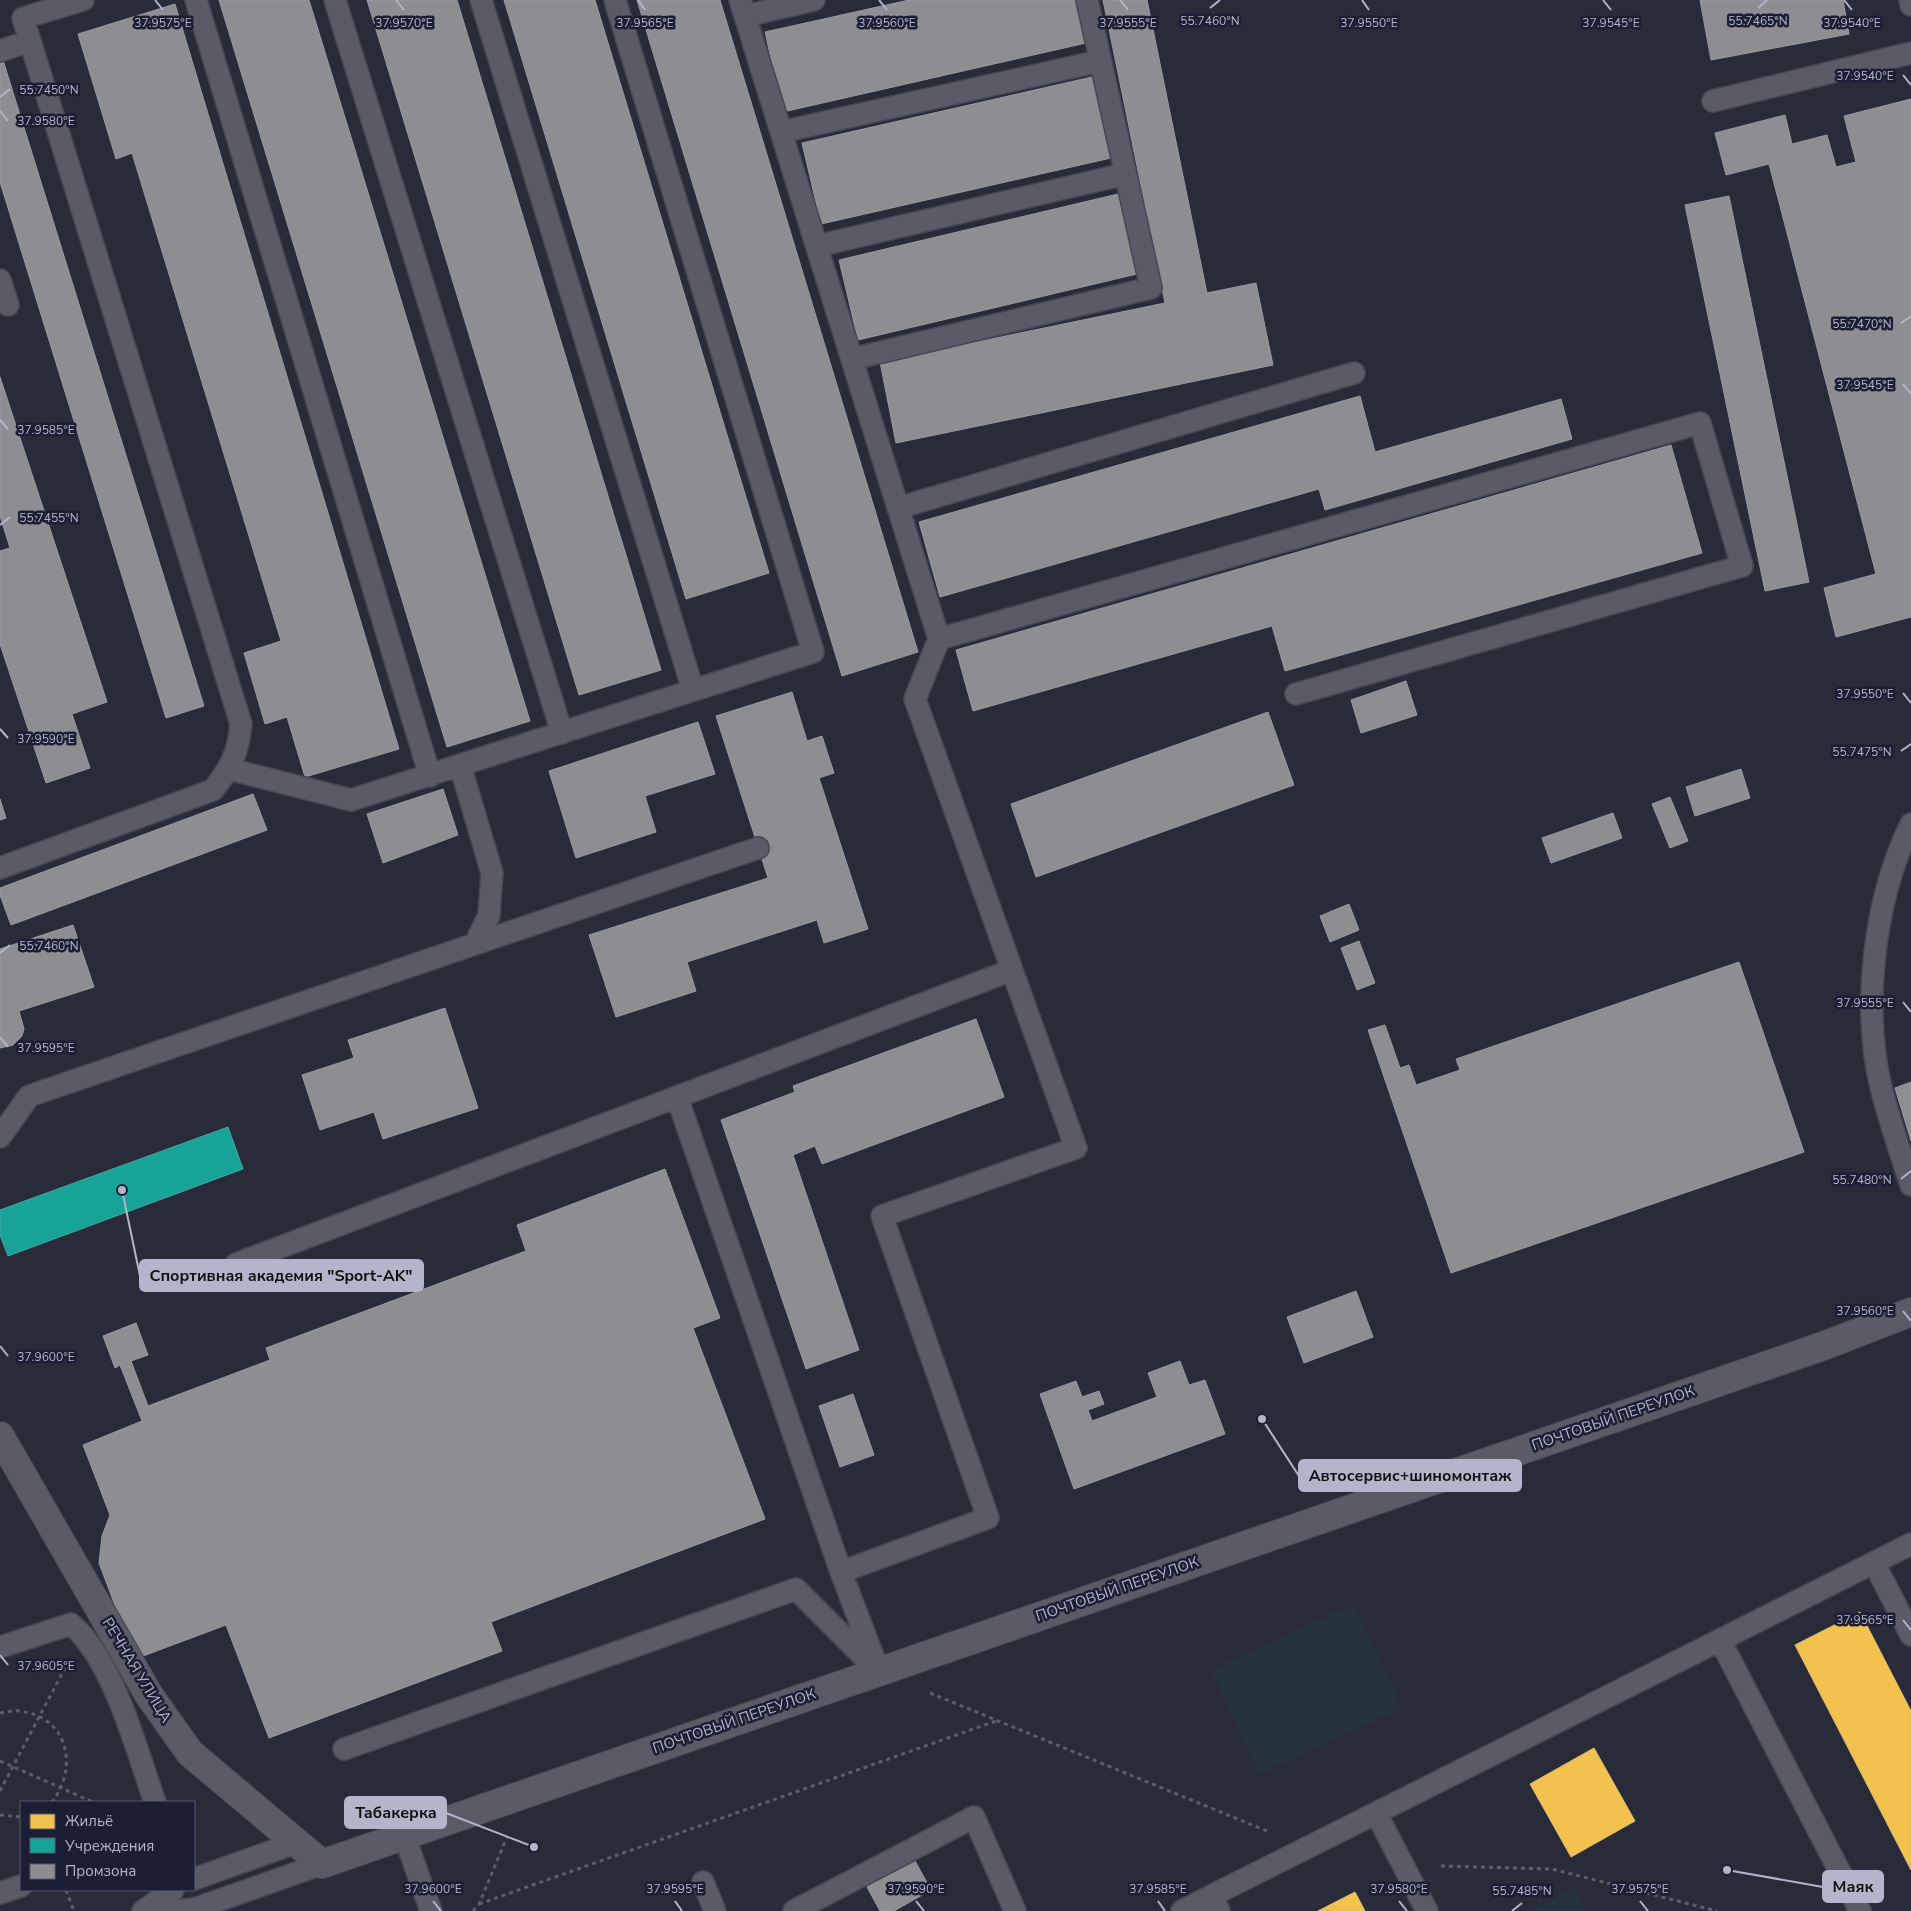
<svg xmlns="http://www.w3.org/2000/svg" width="1911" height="1911" font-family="'Nunito Sans',sans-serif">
  <rect width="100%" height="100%" fill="#292b39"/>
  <!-- green -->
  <path fill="#26333f" d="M 1354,1604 L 1402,1708 L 1259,1774 L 1211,1670 Z
    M 1574,1887 L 1587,1911 L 1530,1911 Z"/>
  <!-- homes -->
  <path fill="#f2c14e" stroke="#dfbd73" d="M 1860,1612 L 1911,1711 L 1911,1870 L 1795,1645 Z
    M 1594,1748 L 1635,1821 L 1571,1857 L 1530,1784 Z
    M 1355,1892 L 1365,1911 L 1318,1911 Z"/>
  <!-- public -->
  <path fill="#17a398" stroke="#46a8a7" d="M 228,1127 L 243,1169 L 8,1256 L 0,1235 L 0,1210 Z"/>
  <!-- industry -->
  <path fill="#8d8d92" stroke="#9999a3" d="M 219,0 L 309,0 L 530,721 L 447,747 Z
    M 367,0 L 457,0 L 661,670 L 579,695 Z
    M 504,0 L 595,0 L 769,573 L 686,599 Z
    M 637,0 L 720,0 L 918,652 L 842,676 Z
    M 909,0 L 1076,0 L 1086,43 L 783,112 L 765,32 Z
    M 1103,0 L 1147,0 L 1207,293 L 1256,283 L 1273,365 L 896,443 L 880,362 L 1165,303 Z
    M 1700,0 L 1843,0 L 1849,34 L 1711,60 Z
    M 175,4 L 399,749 L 305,777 L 287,717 L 265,724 L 244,653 L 281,641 L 132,153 L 116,159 L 78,34 Z
    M 3,60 L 204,706 L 166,718 L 0,182 L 0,61 Z
    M 1092,77 L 1111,158 L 821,224 L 802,143 Z
    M 1911,99 L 1911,617 L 1836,637 L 1824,588 L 1876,574 L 1769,164 L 1726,175 L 1715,133 L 1785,115 L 1792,144 L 1827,135 L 1836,167 L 1856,162 L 1844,116 Z
    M 1118,194 L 1137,274 L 858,340 L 839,260 Z
    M 1729,196 L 1809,582 L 1765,591 L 1685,205 Z
    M 0,377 L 107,702 L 72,714 L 90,768 L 46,783 L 0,644 L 0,551 L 10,548 L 0,516 Z
    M 1360,396 L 1375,452 L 1561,399 L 1572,439 L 1325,510 L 1319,489 L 940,597 L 919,522 Z
    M 1671,445 L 1702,553 L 1285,671 L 1272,626 L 973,711 L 956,650 Z
    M 1406,681 L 1417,715 L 1361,733 L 1351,700 Z
    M 792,692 L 807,741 L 822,736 L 834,773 L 819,778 L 868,929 L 824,943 L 817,920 L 687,962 L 696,991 L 616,1017 L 589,935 L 768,878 L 716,716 Z
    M 1268,712 L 1294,785 L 1036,877 L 1011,804 Z
    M 698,722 L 715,774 L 645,796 L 656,832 L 576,858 L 549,771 Z
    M 1741,769 L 1750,798 L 1695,816 L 1686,787 Z
    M 443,789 L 458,835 L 383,863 L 367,814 Z
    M 253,794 L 267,830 L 11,925 L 0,895 L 0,888 Z
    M 1670,797 L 1688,841 L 1670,848 L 1652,804 Z
    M 0,799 L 6,818 L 0,820 Z
    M 1613,813 L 1622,838 L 1551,863 L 1542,838 Z
    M 1349,904 L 1359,930 L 1330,942 L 1320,916 Z
    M 73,925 L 94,987 L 19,1011 L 24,1029 L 22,1036 L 13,1045 L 0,1048 L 0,949 Z
    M 1359,941 L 1375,983 L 1357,990 L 1341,948 Z
    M 1739,962 L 1804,1152 L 1451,1273 L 1368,1030 L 1385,1025 L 1400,1068 L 1409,1065 L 1416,1085 L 1460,1070 L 1456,1059 Z
    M 445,1008 L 478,1108 L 383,1139 L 374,1112 L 320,1130 L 302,1075 L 354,1058 L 348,1040 Z
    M 976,1019 L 1004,1097 L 822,1164 L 815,1146 L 793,1155 L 859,1350 L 806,1369 L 721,1120 L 795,1092 L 793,1086 Z
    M 1911,1082 L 1911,1141 L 1895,1088 Z
    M 665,1169 L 720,1318 L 693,1328 L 765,1519 L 491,1622 L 502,1651 L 269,1738 L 226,1625 L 135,1659 L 99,1563 L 102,1536 L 110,1515 L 83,1445 L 142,1421 L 120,1365 L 115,1368 L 103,1336 L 136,1323 L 148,1355 L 131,1361 L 148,1406 L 270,1360 L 266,1348 L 526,1251 L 517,1225 Z
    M 1356,1291 L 1373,1337 L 1304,1363 L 1287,1317 Z
    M 1180,1361 L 1189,1385 L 1205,1380 L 1225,1434 L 1074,1489 L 1040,1394 L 1076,1381 L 1082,1397 L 1099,1391 L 1104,1404 L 1088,1410 L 1092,1421 L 1157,1397 L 1148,1373 Z
    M 853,1394 L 874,1455 L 840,1467 L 819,1406 Z
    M 914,1859 L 931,1890 L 894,1911 L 880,1911 L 867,1887 Z"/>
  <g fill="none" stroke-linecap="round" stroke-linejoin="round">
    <!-- service casing -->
    <g stroke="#464752" stroke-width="24">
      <path id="service" d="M 196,0 L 430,776
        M 335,0 L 562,733
        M 481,0 L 693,690
        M 1910,0 L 1911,5
        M 745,16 L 814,0
        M 0,51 L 29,41
        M 1713,101 L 1911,53
        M 781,132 L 1100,61
        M 817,246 L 1125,174
        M 0,280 L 8,305
        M 852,359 L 1151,288 L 1087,0
        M 898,508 L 1354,373
        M 939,639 L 1700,423 L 1742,566 L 1296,694
        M 229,769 L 351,800 L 813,652 L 615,0
        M 1911,824 C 1874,899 1861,1010 1882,1091 C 1890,1123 1901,1154 1911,1185
        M 0,868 L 213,790 C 231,767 238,754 241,724 L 23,18 L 83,0
        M 475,944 L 758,848
        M 677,1097 L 841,1572 L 879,1672
        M 0,1137 L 29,1096 L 475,944 L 489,915 L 492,873 L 460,765
        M 236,1264 L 1012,970 L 915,699 L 939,639 L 740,0
        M 1874,1563 L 1911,1635
        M 841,1572 L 988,1518 L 882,1216 L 1076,1148 L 1012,970
        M 1720,1640 L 1911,1544
        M 0,1647 L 71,1624 C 114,1661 136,1749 155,1802
        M 344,1749 L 796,1589 L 874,1667
        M 1376,1813 L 1427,1911
        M 404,1835 L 431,1911
        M 194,1879 L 298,1842
        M 703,1882 L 715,1911
        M 0,1893 L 21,1886
        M 143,1911 L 173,1890
        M 170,1911 L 194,1909 L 322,1864
        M 794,1911 L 974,1817 L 1015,1911
        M 1182,1911 L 1211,1896
        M 1219,1911 L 1211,1896 L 1720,1640 L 1860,1911"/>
    </g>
    <!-- tertiary casing -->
    <g stroke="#464752" stroke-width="30">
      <path id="tertiary" d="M 0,1436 L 149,1695 L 190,1753 L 322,1864 L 1826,1345 L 1911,1312"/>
    </g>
    <!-- path -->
    <path stroke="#5c5e68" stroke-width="3" stroke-dasharray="4 4" stroke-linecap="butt" d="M 930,1693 L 1267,1831
      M 0,1713 C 6,1712 13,1710 19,1711 C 68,1716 79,1767 52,1802
      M 0,1761 L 93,1802
      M 0,1791 L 66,1666
      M 0,1815 L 21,1817
      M 1441,1866 L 1552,1869 L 1717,1911
      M 66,1890 L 74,1911
      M 479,1904 L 996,1721
      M 473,1911 L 479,1904 L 507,1837"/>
    <!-- service -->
    <use href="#service" stroke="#5a5b67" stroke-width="21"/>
    <!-- tertiary -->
    <use href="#tertiary" stroke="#5a5b67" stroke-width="28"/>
  </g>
  <!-- ticks -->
  <path fill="none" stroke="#b4b5ca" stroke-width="2" d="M 155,0 L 163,10M 396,0 L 404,10M 638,0 L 645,10M 879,0 L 887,10M 1120,0 L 1128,10M 1362,0 L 1369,10M 1603,0 L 1611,10M 1844,0 L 1852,10M 1210,8 L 1220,0M 1758,8 L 1767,0M 1903,75 L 1911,85M 0,97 L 10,89M 0,111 L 8,121M 1901,323 L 1911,316M 1903,384 L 1911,394M 0,420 L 8,429M 0,525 L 10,517M 1903,693 L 1911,703M 0,729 L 8,738M 1901,751 L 1911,744M 0,953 L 10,945M 1903,1002 L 1911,1012M 0,1037 L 8,1047M 1901,1179 L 1911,1171M 1903,1311 L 1911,1321M 0,1346 L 8,1356M 1903,1620 L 1911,1630M 0,1655 L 8,1665M 433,1901 L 441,1911M 675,1901 L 682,1911M 916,1901 L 924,1911M 1158,1901 L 1165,1911M 1399,1901 L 1407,1911M 1640,1901 L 1648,1911M 1512,1911 L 1522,1903"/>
  <g text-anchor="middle" stroke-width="5" stroke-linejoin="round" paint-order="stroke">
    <!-- street labels -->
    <g font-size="15" fill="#b4b5ca" stroke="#1c1e34">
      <text transform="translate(1613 1418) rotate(-19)" y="5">ПОЧТОВЫЙ ПЕРЕУЛОК</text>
      <text transform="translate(1117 1589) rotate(-19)" y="5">ПОЧТОВЫЙ ПЕРЕУЛОК</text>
      <text transform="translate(137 1670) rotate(59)" y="5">РЕЧНАЯ УЛИЦА</text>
      <text transform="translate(734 1721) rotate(-19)" y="5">ПОЧТОВЫЙ ПЕРЕУЛОК</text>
    </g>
  </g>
  <g font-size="12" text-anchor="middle" fill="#b4b5ca" stroke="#1c1e34" stroke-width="5" stroke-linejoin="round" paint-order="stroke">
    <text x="1210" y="25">55.7460°N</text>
    <text x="1758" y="25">55.7465°N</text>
    <text x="1852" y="27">37.9540°E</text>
    <text x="163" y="27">37.9575°E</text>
    <text x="404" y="27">37.9570°E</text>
    <text x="645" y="27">37.9565°E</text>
    <text x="887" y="27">37.9560°E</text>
    <text x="1128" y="27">37.9555°E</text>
    <text x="1369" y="27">37.9550°E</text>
    <text x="1611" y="27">37.9545°E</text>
    <text x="1865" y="80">37.9540°E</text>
    <text x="49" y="94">55.7450°N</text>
    <text x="46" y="125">37.9580°E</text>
    <text x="1862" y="328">55.7470°N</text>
    <text x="1865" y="389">37.9545°E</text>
    <text x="46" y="434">37.9585°E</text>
    <text x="49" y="522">55.7455°N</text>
    <text x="1865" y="698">37.9550°E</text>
    <text x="46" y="743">37.9590°E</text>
    <text x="1862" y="756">55.7475°N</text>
    <text x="49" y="950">55.7460°N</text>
    <text x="1865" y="1007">37.9555°E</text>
    <text x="46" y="1052">37.9595°E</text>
    <text x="1862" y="1184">55.7480°N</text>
    <text x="1865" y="1315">37.9560°E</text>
    <text x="46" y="1361">37.9600°E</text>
    <text x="1865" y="1624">37.9565°E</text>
    <text x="46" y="1670">37.9605°E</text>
    <text x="433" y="1893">37.9600°E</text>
    <text x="675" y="1893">37.9595°E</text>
    <text x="916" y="1893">37.9590°E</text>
    <text x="1158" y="1893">37.9585°E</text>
    <text x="1399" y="1893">37.9580°E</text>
    <text x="1640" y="1893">37.9575°E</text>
    <text x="1522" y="1895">55.7485°N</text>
  </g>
  <!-- callouts -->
  <path fill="none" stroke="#b4b5ca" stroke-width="2" d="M122 1190L140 1276M1262 1419L1299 1476M534 1847L446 1813M1727 1870L1823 1887"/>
  <g fill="#b4b5ca" stroke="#1c1e34" stroke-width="2">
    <circle cx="122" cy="1190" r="5"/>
    <circle cx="1262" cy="1419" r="5"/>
    <circle cx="534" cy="1847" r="5"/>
    <circle cx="1727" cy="1870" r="5"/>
  </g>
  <g fill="#b4b5ca" stroke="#b4b5ca" stroke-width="2">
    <rect x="140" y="1260" width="283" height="31" rx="5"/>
    <rect x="1299" y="1460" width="222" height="31" rx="5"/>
    <rect x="345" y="1797" width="101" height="31" rx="5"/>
    <rect x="1823" y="1871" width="60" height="31" rx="5"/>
  </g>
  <g font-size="16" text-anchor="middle" font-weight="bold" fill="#111">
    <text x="281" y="1281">Спортивная академия "Sport-AK"</text>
    <text x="1410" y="1481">Автосервис+шиномонтаж</text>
    <text x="396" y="1818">Табакерка</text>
    <text x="1853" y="1892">Маяк</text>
  </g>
  <!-- legend -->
  <rect x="20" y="1801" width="175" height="90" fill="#1c1e34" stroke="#595a70"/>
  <rect x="30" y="1814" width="25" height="15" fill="#f2c14e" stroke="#595a70"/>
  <text x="65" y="1826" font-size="15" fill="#b4b5ca">Жильё</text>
  <rect x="30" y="1838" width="25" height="15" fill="#17a398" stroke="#595a70"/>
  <text x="65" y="1851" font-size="15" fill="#b4b5ca">Учреждения</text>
  <rect x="30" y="1864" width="25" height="15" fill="#8d8d92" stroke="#595a70"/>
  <text x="65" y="1876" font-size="15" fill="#b4b5ca">Промзона</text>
</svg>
